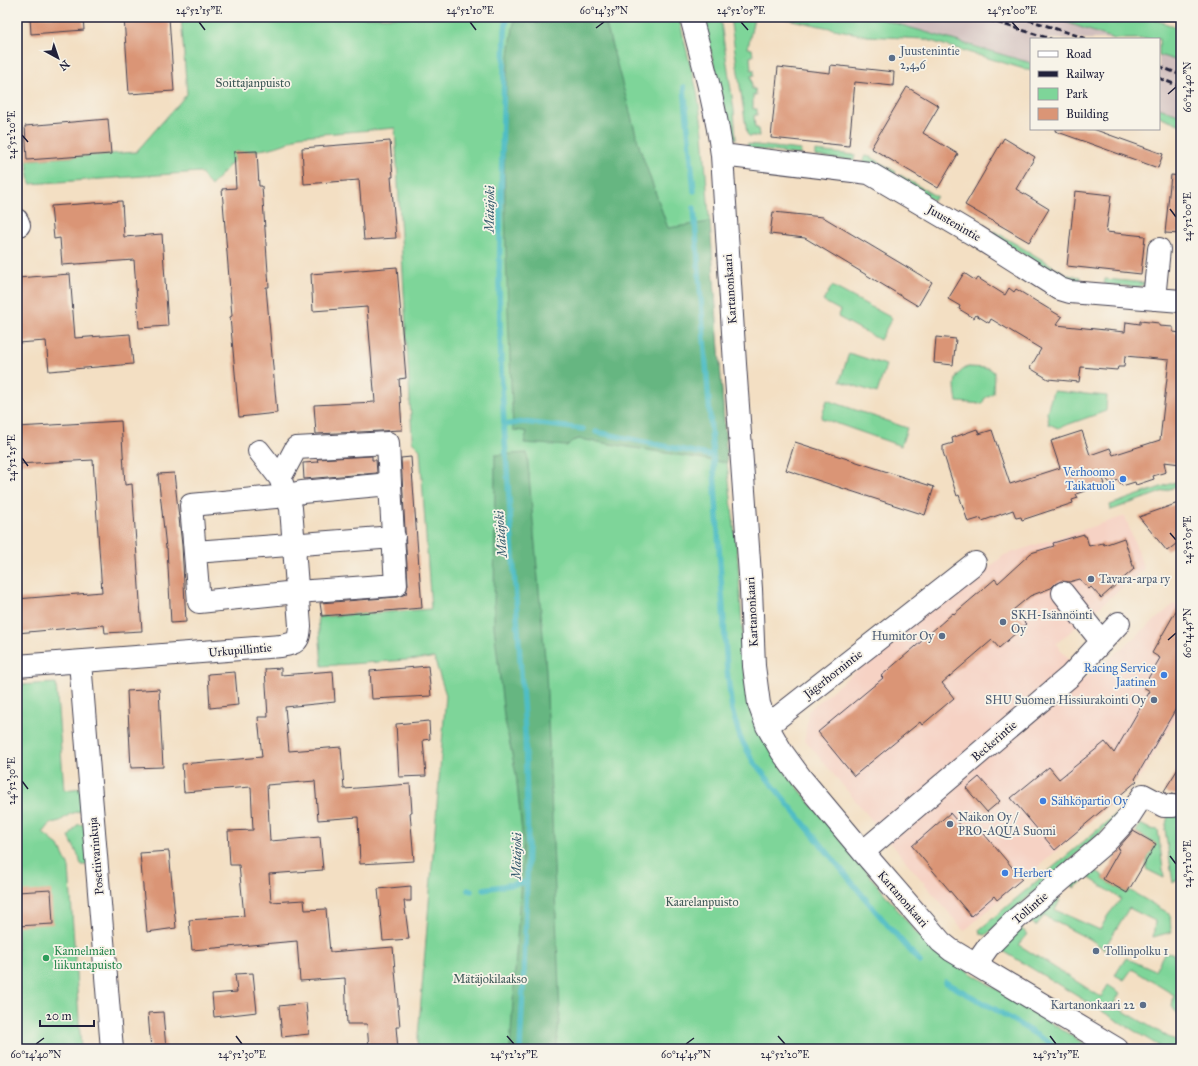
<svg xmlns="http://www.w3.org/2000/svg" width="1198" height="1066" font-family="'IM FELL Great Primer',serif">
  <rect width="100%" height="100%" fill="#f7f3e8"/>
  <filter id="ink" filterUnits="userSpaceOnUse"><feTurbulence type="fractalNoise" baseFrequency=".025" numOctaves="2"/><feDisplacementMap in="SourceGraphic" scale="8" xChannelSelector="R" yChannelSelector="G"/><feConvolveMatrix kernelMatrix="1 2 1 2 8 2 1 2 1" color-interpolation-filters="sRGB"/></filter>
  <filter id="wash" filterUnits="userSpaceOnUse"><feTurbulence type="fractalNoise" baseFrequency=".012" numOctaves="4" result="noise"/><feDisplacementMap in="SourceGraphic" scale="16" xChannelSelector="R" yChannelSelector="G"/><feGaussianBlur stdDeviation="0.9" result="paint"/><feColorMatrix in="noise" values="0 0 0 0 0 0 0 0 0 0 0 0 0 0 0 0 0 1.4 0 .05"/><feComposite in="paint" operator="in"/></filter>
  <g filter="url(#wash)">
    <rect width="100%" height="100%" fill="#f3dfc3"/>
    <!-- built -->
    <path fill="#f6d2c4" d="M 1125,516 L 1144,569 L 1056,644 L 1085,679 L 1174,604 L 1181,608 L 1181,709 L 1138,780 L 964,931 L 805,740 L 808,711 L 950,591 L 961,592 L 1004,555 Z"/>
    <!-- industrial -->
    <path fill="#d1bfbe" d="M 874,17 L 1121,17 L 1181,40 L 1181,116 L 1159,108 L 1159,39 L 1031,39 L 1031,63 Z"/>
    <!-- green -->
    <path fill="#7ed599" stroke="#507c6a" d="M 181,17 L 679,17 L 684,40 L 697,91 L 703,133 L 727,463 L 738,561 L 746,690 L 758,729 L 786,773 L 915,931 L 937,952 L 1093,1049 L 417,1049 L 446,695 L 434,658 L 322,666 L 318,617 L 431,609 L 420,450 L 412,442 L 412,437 L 395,128 L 299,136 C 281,149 256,151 235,152 L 235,159 L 211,186 L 200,172 L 30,184 L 27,160 L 136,152 L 187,94 Z
      M 703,17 L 720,17 L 734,110 L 736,140 L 732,136 L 729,130 Z
      M 730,17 L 754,17 L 748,48 L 752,49 L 753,56 L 750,57 L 751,70 L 754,70 L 754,75 L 751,76 L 752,89 L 755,89 L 756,95 L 753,95 L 753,109 L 757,109 L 757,115 L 754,115 L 755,128 L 758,128 L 759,136 L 749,136 L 747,134 Z
      M 778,17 L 874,17 L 1031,63 L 1031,71 L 924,39 L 867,36 Z
      M 1051,17 L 1148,17 L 1181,29 L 1181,62 L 1159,55 L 1159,39 L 1114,39 Z
      M 1159,108 L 1181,116 L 1181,125 L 1159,116 Z
      M 747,144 L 801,150 L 800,155 L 748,148 Z
      M 815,151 L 855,155 L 854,161 L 815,156 Z
      M 866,156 L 871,157 L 896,172 L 893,177 L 864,163 L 864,157 Z
      M 900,175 L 937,197 L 933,200 L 898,179 Z
      M 994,231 L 1068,275 L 1081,277 L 1080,282 L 1066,280 L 992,236 Z
      M 1105,279 L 1146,283 L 1139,287 L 1104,284 Z
      M 832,286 L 892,318 L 880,340 L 838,317 L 841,311 L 823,301 Z
      M 849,353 L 886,365 L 877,393 L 840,381 Z
      M 968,367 L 989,368 L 994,372 L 993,393 L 984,399 L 983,404 L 957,402 C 955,387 951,375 968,367 Z
      M 1053,391 L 1107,396 L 1106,411 L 1058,428 L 1049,424 L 1047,412 Z
      M 827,400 L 907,428 L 901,446 L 821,418 Z
      M 1181,480 L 1181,485 L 1111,510 L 1110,505 Z
      M 56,683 L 64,790 L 82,788 L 84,810 L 70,814 L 60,821 L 51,823 L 43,833 L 59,846 L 69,867 L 81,1049 L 17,1049 L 17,685 Z
      M 1175,810 L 1181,814 L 1181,838 L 1179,843 L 1181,847 L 1181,877 L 1173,883 L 1165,829 L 1169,811 Z
      M 1116,814 L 1121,814 L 986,935 L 980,934 L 979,930 Z
      M 85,824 L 88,865 L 81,865 L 79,857 L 69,837 L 77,825 Z
      M 1140,824 L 1150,829 L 1158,830 L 1164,878 L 1146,869 L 1148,857 L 1156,844 L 1136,832 Z
      M 1087,865 L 1104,876 L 1103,879 L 1127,893 L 1129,890 L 1170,914 L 1171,932 L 1153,937 L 1155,921 L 1129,908 L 1104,949 L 1093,941 L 1044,916 L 1036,926 L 1025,919 L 1054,895 L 1060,900 L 1055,910 L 1100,930 L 1108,915 L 1121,899 L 1088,877 L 1074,888 L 1068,882 Z
      M 1019,927 L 1028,934 L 1019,945 L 1101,997 L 1108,985 L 1120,993 L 1113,1005 L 1177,1042 L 1177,1049 L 1164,1049 L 1000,949 Z
      M 1164,953 L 1174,954 L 1181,1021 L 1172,1006 L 1174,995 L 1132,969 L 1124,980 L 1115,975 L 1126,958 L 1155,971 Z"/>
    <!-- forest -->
    <path fill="#66b681" stroke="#446c5e" d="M 515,17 L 536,17 L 536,23 L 554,17 L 604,17 L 640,149 L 668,228 L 710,222 L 727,463 L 579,439 L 572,441 L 567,446 L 524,443 L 527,432 L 523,431 L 513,430 C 510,355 506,279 505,204 C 504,142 503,78 515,17 Z
      M 527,453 L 546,670 L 560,1014 L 556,1049 L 510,1049 L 523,843 L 516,774 L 504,716 L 494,626 L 495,455 Z"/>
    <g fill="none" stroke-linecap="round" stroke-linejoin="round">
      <!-- stream -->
      <path stroke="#4fbdc5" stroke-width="5.5" d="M 507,17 L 505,31 L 499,282 L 501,366 L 504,425 L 525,731 L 528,846 L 524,971 L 520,1049
        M 684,87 L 694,191
        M 694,208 L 713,456
        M 504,425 L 523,422 L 583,429
        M 596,432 L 713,456 L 727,670 L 732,710 L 740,737 L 753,761 L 872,907 L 920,962
        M 484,889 L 527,882
        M 468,890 L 471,891
        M 945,982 L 998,1011 L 1059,1049"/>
    </g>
    <g id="blocks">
      <!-- building -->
      <path fill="#da9576" d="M 30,17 L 83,17 L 84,30 L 31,34 Z
        M 124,17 L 169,17 L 174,91 L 129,94 Z
        M 831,65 L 894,72 L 893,86 L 855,82 L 849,146 L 771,138 L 778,67 L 830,73 Z
        M 907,87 L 939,106 L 923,133 L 958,154 L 938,188 L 871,148 Z
        M 108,119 L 111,154 L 27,160 L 25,126 Z
        M 1056,129 L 1093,129 L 1163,154 L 1158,168 L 1055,131 Z
        M 1004,138 L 1035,157 L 1016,189 L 1049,209 L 1029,242 L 965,205 Z
        M 390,141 L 393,177 L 391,177 L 396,238 L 364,240 L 359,180 L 304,184 L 302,148 Z
        M 257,151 L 259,186 L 262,186 L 269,287 L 266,287 L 277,413 L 239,417 L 230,317 L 232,316 L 222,189 L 236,188 L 234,152 Z
        M 1171,175 L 1181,176 L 1181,234 L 1165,233 Z
        M 1075,191 L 1111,195 L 1106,232 L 1145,236 L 1141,274 L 1067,266 Z
        M 122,201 L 124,237 L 162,234 L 168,326 L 139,328 L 134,260 L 62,265 L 60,238 L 54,239 L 51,206 Z
        M 773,212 L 823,217 L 932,282 L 918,306 L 805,238 L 770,234 Z
        M 397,267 L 406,378 L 399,379 L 402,430 L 316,434 L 314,405 L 375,402 L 367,307 L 313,311 L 311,274 Z
        M 964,273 L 976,281 L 978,278 L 1005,295 L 1009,288 L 1014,292 L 1016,289 L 1062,317 L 1056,325 L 1125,332 L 1126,322 L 1140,324 L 1140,321 L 1159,323 L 1159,326 L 1173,327 L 1173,332 L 1181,333 L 1181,464 L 1164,462 L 1166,472 L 1153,476 L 1154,479 L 1136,485 L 1135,482 L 1122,486 L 1119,480 L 1110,483 L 1101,473 L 1105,484 L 1076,494 L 1078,498 L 1072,500 L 1073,503 L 1022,520 L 1021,517 L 1016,518 L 1013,510 L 982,521 L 981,518 L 968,522 L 959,495 L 957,496 L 943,452 L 943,446 L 953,443 L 952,438 L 977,429 L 979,434 L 992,430 L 1010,484 L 1060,468 L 1051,441 L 1082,431 L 1090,455 L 1110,448 L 1113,455 L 1160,440 L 1169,360 L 1125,356 L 1124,367 L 1118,367 L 1117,370 L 1081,367 L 1079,382 L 1048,379 L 1030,368 L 1041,349 L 991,319 L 989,323 L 976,315 L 974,318 L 959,309 L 960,306 L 948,299 Z
        M 70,274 L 75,338 L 130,334 L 133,364 L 49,371 L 46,341 L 17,343 L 17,278 Z
        M 936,337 L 956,339 L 953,365 L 934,363 Z
        M 121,421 L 125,485 L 132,484 L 142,631 L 105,633 L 104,625 L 17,633 L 17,599 L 102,592 L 93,460 L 17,464 L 17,427 Z
        M 795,442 L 934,487 L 925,515 L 786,470 Z
        M 372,456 L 372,460 L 376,460 L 377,473 L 304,479 L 303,463 L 318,462 L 317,459 Z
        M 411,457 L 422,608 L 322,616 L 320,603 L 397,597 L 406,594 L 408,584 L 401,458 Z
        M 174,473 L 182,545 L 186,622 L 171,623 L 167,548 L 166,548 L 158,474 Z
        M 1181,502 L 1181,540 L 1167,551 L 1139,517 Z
        M 1084,534 L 1084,536 L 1086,536 L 1089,546 L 1103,543 L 1104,545 L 1124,538 L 1134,569 L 1101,598 L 1091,587 L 1089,589 L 1080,579 L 1069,582 L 1061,581 L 1055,584 L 1051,588 L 1030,596 L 1013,610 L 1026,624 L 999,648 L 992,640 L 942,683 L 954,698 L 922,725 L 920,722 L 854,776 L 818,732 L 883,678 L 881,676 L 922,641 L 922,640 L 953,613 L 954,614 L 995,579 L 998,583 L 1031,553 L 1054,546 L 1053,543 Z
        M 1181,602 L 1181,700 L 1135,779 L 1137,781 L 1055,850 L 1011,798 L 1049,767 L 1059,779 L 1105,742 L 1114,753 L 1150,691 L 1143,687 L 1160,658 L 1152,653 Z
        M 428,666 L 431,696 L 372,699 L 370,671 Z
        M 281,668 L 281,675 L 333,671 L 335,702 L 285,707 L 289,751 L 341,747 L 344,789 L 410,784 L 412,812 L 410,812 L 414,861 L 360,864 L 358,817 L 318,820 L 315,781 L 267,785 L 270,841 L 320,837 L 323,870 L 269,874 L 271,902 L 304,900 L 305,910 L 326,909 L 330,952 L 393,947 L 400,1027 L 396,1027 L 398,1049 L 369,1049 L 367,1024 L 347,1024 L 345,978 L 300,981 L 297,941 L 192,950 L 189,920 L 244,916 L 239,865 L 230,865 L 228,831 L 253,830 L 251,787 L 184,792 L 182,764 L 262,757 L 258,717 L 268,717 L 265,669 Z
        M 235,672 L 238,705 L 210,708 L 208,674 Z
        M 159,689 L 163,767 L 131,768 L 127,691 Z
        M 429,721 L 430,739 L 423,740 L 426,776 L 399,777 L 396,724 Z
        M 1181,764 L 1181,797 L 1173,794 L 1168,794 L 1164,791 Z
        M 979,777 L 1000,801 L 987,812 L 966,788 Z
        M 950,813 L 969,835 L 979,828 L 1022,879 L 997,900 L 994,896 L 971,916 L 912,846 Z
        M 1133,831 L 1156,844 L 1127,893 L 1103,879 L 1120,849 L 1118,848 Z
        M 169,851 L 176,928 L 147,932 L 140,853 Z
        M 411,886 L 411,901 L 404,901 L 409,939 L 383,941 L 378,889 Z
        M 51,890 L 53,924 L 17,926 L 17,892 Z
        M 253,973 L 257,1012 L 214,1017 L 212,994 L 237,992 L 235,974 Z
        M 306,1003 L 309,1034 L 282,1037 L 279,1006 Z
        M 163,1012 L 166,1049 L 151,1049 L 148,1013 Z"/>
    </g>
  </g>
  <g filter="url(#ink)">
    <use href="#blocks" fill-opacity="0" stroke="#413e4f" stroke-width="1"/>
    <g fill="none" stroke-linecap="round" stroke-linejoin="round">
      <!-- minor casing -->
      <g stroke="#413e4f" stroke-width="24">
        <path id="minor" d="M 691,17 C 703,63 716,108 722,155 L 735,364 L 751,589 L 754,666 L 759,704 L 767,726 L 782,752 L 801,778 L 863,852 L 941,942 L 951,950 L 1117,1049
          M 722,155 L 869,173 L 976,236 L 1060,289 L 1070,292 L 1181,301
          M 17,220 L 19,225
          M 1154,299 L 1159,249
          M 280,478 L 296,448 L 388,443 L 390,484 L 302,492 L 286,496 L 191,505 L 199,602 L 297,592 L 396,585 L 390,484
          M 195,552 L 394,537
          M 1063,593 L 1102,642
          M 80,662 L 112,1049
          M 17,666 L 281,646 C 297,643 299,642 300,626 L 291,508 L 280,478 L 259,451
          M 767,726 L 975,563
          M 863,852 L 1070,676 L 1119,623
          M 976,964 L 988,947 L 1016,919 L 1106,842 L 1128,818 L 1143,795 L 1164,806 L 1173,806"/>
      </g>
      <!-- minor -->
      <use href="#minor" stroke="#fff" stroke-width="22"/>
      <!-- rail -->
      <path stroke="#22223b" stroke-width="3" stroke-dasharray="6 3" stroke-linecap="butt" d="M 980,17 L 1051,39
        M 1020,17 L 1087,39
        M 1159,66 L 1181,75
        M 1159,78 L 1181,87"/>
    </g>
  </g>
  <!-- ticks -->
  <path fill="none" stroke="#22223b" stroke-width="1.5" d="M 199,22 L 205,30M 470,22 L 476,30M 741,22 L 748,30M 1012,22 L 1019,30M 596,28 L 604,22M 1168,94 L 1176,87M 22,135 L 28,142M 1170,209 L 1176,217M 22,458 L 28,466M 1170,533 L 1176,540M 1168,640 L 1176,633M 22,781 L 28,789M 1170,856 L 1176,864M 236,1036 L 242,1044M 507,1036 L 514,1044M 778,1036 L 785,1044M 1050,1036 L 1056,1044M 36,1044 L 44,1038M 686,1044 L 694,1038"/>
  <!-- markers -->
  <g fill="#5c6f8a" stroke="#f7f3e8" stroke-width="1.5">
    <circle cx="892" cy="58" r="4"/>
    <circle cx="1091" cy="579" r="4"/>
    <circle cx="1003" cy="622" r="4"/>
    <circle cx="942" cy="636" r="4"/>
    <circle cx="1154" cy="700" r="4"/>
    <circle cx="950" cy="824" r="4"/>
    <circle cx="1096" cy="951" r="4"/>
    <circle cx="1143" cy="1005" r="4"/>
  </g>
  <g fill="#3f7fe0" stroke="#f7f3e8" stroke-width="1.5">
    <circle cx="1123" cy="479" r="4"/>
    <circle cx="1164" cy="675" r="4"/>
    <circle cx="1043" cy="801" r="4"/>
    <circle cx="1005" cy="873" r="4"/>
  </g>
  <circle fill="#2e9e5b" stroke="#f7f3e8" stroke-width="1.5" cx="46" cy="958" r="4"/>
  <g text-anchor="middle" stroke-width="3.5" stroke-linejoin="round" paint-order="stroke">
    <!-- service labels -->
    <g font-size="12" fill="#4e5e75" stroke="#f7f3e8" text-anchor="start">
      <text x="900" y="55">Juustenintie<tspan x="900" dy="14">2,4,6</tspan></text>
      <text x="1099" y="583">Tavara-arpa ry</text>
      <text x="1011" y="619">SKH-Isännöinti<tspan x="1011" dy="14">Oy</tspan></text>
      <text x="934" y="640" text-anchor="end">Humitor Oy</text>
      <text x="1146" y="704" text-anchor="end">SHU Suomen Hissiurakointi Oy</text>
      <text x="958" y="821">Naikon Oy /<tspan x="958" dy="14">PRO-AQUA Suomi</tspan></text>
      <text x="1104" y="955">Tollinpolku 1</text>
      <text x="1135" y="1009" text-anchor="end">Kartanonkaari 22</text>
    </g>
    <!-- park labels -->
    <g font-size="12" fill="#3e5857" stroke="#f7f3e8">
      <text x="253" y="87">Soittajanpuisto</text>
      <text x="702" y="906">Kaarelanpuisto</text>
      <text x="490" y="983">Mätäjokilaakso</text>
    </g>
    <!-- street labels -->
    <g font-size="12" fill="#22223b" stroke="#f7f3e8">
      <text transform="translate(954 223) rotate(30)" y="4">Juustenintie</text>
      <text transform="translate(730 289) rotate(-94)" y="4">Kartanonkaari</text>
      <text transform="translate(752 612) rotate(-93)" y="4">Kartanonkaari</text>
      <text transform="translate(240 650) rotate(-5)" y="4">Urkupillintie</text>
      <text transform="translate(833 674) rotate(-38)" y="4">Jägerhornintie</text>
      <text transform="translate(994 741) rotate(-41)" y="4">Beckerintie</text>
      <text transform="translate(96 856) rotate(-95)" y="4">Posetiivarinkuja</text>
      <text transform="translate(903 899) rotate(49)" y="4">Kartanonkaari</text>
      <text transform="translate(1030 908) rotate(-41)" y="4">Tollintie</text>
    </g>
    <!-- shop labels -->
    <g font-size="12" fill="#366cbe" stroke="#f7f3e8" text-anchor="end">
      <text x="1115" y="476">Verhoomo<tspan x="1115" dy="14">Taikatuoli</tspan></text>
      <text x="1156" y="672">Racing Service<tspan x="1156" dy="14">Jaatinen</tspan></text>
      <text x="1051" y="805" text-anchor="start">Sähköpartio Oy</text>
      <text x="1013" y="877" text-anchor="start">Herbert</text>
    </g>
    <!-- leisure labels -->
    <g font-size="12" fill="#27864d" stroke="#f7f3e8" text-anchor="start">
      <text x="54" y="955">Kannelmäen<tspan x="54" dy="14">liikuntapuisto</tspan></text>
    </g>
    <!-- water labels -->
    <g font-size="13" font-style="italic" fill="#32586b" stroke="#f7f3e8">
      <text transform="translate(489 209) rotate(-89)" y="5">Mätäjoki</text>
      <text transform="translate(500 534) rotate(-94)" y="5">Mätäjoki</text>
      <text transform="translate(516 856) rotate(-89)" y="5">Mätäjoki</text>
    </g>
  </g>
  <!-- margin -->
  <rect width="1198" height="1066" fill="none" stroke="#f7f3e8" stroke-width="44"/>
  <!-- legend -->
  <rect x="1030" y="38" width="130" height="92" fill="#f7f3e8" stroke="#a29fa3"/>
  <rect x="1038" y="51" width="20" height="6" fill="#ffffff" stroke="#a29fa3"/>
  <text x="1066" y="58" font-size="12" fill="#22223b">Road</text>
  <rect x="1038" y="71" width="20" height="6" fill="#22223b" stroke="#a29fa3"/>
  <text x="1066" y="78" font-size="12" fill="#22223b">Railway</text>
  <rect x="1038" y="88" width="20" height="12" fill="#7ed599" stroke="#a29fa3"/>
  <text x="1066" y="98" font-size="12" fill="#22223b">Park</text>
  <rect x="1038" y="108" width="20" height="12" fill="#da9576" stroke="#a29fa3"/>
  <text x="1066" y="118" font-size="12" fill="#22223b">Building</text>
  <!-- north arrow -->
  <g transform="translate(58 58) rotate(140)" stroke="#f7f3e8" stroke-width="3" paint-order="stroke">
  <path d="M0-3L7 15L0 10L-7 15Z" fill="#22223b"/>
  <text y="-6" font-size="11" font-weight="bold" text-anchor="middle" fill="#22223b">N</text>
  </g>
  <!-- scale -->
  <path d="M40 1020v6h54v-6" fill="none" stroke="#22223b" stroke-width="2"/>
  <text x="46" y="1020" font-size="12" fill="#22223b" stroke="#f7f3e8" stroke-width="3" paint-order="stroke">20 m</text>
  <rect x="22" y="22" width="1154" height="1022" fill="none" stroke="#22223b" stroke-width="1.5"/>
  <g font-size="10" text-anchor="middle" fill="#22223b">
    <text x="199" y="14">24°52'15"E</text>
    <text x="470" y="14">24°52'10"E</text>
    <text x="604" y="14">60°14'35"N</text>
    <text x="741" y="14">24°52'05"E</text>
    <text x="1012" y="14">24°52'00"E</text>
    <text transform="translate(1187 87) rotate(-90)" y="4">60°14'40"N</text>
    <text transform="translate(11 135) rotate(-90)" y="4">24°52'20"E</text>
    <text transform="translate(1187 217) rotate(-90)" y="4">24°52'00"E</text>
    <text transform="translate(11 458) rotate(-90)" y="4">24°52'25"E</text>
    <text transform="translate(1187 540) rotate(-90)" y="4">24°52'05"E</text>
    <text transform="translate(1187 633) rotate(-90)" y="4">60°14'45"N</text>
    <text transform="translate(11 781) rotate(-90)" y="4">24°52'30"E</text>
    <text transform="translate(1187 864) rotate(-90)" y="4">24°52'10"E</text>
    <text x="36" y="1058">60°14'40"N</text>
    <text x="242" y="1058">24°52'30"E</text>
    <text x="514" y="1058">24°52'25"E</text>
    <text x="686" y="1058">60°14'45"N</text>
    <text x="785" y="1058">24°52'20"E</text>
    <text x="1056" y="1058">24°52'15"E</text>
  </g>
</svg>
